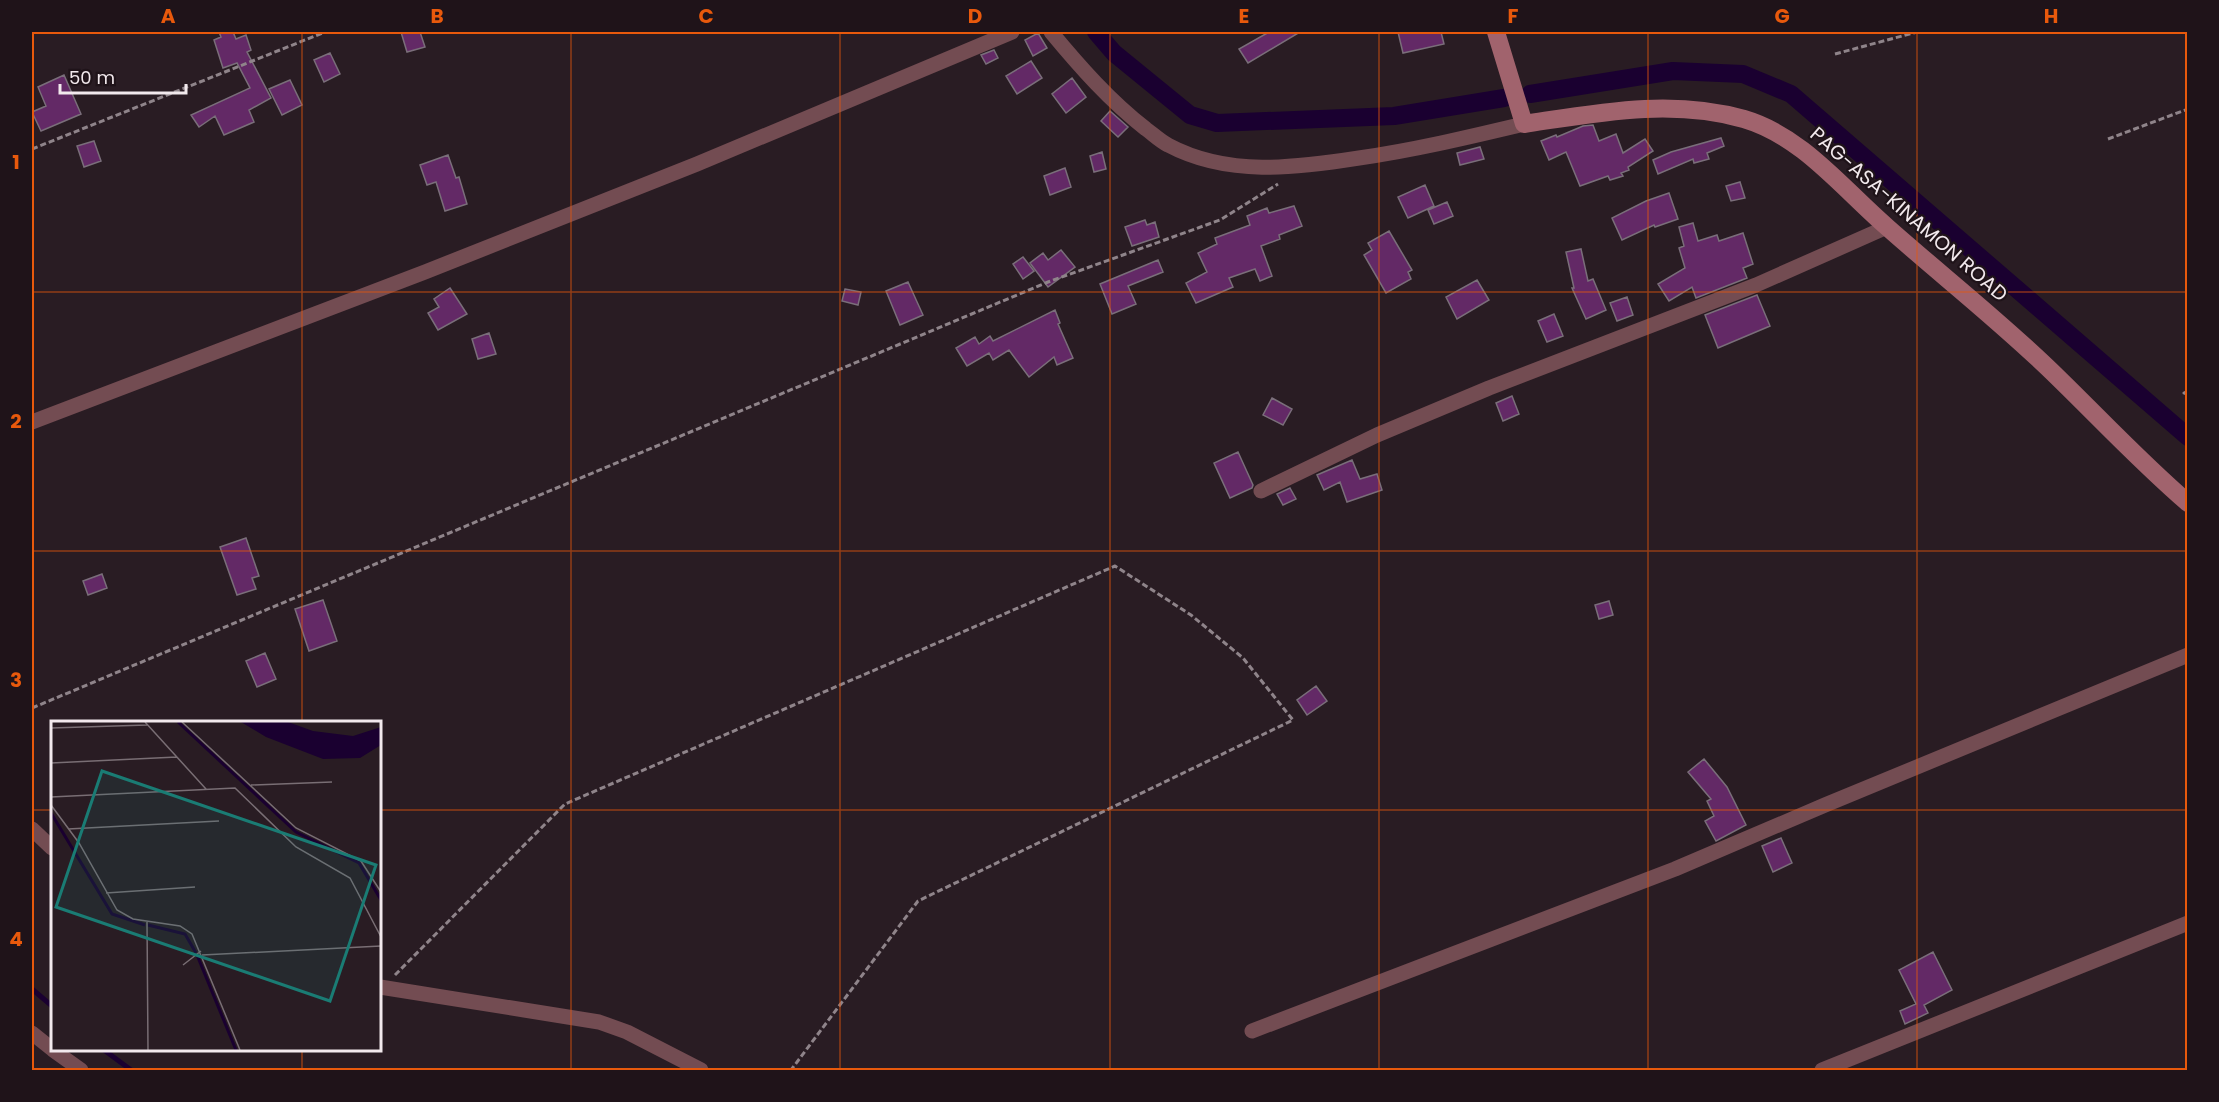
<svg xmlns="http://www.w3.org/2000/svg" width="2219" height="1102" font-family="Poppins,sans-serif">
  <rect width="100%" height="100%" fill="#291c23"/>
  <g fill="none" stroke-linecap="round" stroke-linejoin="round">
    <!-- stream -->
    <path stroke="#1a0030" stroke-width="5" d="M 32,989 L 52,1006
      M 104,1050 L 131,1070"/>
    <!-- canal -->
    <path stroke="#1a0030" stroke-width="18" d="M 1096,32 L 1114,53 L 1190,115 L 1217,123 L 1394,116 L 1504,98
      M 1530,94 L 1673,71 L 1743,74 L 1791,94 L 2188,437"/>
  </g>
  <!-- building -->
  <path fill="#632966" stroke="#7a6e7a" stroke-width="1.5" d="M 219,32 L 233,32 L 236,39 L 246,35 L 251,50 L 247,52 L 271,98 L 249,110 L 254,122 L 224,135 L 215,116 L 199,127 L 191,115 L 250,88 L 237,63 L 223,68 L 214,40 L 221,37 Z
    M 401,32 L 420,32 L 425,47 L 407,52 Z
    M 1269,32 L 1300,32 L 1248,63 L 1239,49 Z
    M 1398,32 L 1441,32 L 1444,44 L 1403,53 Z
    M 1038,33 L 1047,48 L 1033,56 L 1025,40 Z
    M 994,50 L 998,58 L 986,64 L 981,55 Z
    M 330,53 L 340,74 L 324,82 L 314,60 Z
    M 1031,61 L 1042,78 L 1017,94 L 1006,76 Z
    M 64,75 L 81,114 L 41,131 L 32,112 L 46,106 L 38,87 Z
    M 1072,78 L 1086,97 L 1066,113 L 1052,94 Z
    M 290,80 L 302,105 L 282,115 L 269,89 Z
    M 1110,111 L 1128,127 L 1118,137 L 1101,121 Z
    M 1593,125 L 1599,141 L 1616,134 L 1623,153 L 1645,139 L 1653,151 L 1628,167 L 1629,170 L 1621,173 L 1623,176 L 1610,180 L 1608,176 L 1580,186 L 1566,152 L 1549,160 L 1541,141 L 1556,135 L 1557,137 L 1583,126 Z
    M 1721,138 L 1724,146 L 1707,153 L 1709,159 L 1694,163 L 1693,159 L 1658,174 L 1653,160 L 1671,152 Z
    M 94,141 L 101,161 L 84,167 L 77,146 Z
    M 1480,147 L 1484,159 L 1460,165 L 1457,153 Z
    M 1102,152 L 1106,169 L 1094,172 L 1090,156 Z
    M 448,155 L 456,178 L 459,177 L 467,204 L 445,211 L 436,182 L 427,185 L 420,165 Z
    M 1065,168 L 1071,187 L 1050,195 L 1044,176 Z
    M 1740,182 L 1745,198 L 1731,201 L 1726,186 Z
    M 1425,185 L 1434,206 L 1408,218 L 1398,197 Z
    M 1669,193 L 1678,219 L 1655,227 L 1654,225 L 1622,240 L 1612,218 L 1646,201 Z
    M 1447,202 L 1453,216 L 1434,224 L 1428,210 Z
    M 1294,206 L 1302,226 L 1279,235 L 1280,239 L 1261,246 L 1272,276 L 1260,281 L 1255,269 L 1229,278 L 1233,287 L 1196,303 L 1186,283 L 1207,272 L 1198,253 L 1217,244 L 1215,238 L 1250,225 L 1247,216 L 1267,208 L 1269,213 Z
    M 1145,220 L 1147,225 L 1155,222 L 1159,237 L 1132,246 L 1125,227 Z
    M 1693,223 L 1698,241 L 1717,235 L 1719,241 L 1743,233 L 1753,264 L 1743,268 L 1747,278 L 1696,298 L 1692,287 L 1669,301 L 1658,284 L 1685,268 L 1679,248 L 1684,246 L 1679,227 Z
    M 1389,231 L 1412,270 L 1408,272 L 1411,279 L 1386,293 L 1364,255 L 1372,250 L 1368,243 Z
    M 1581,249 L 1588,281 L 1593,279 L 1606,310 L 1586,319 L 1572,288 L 1574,288 L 1566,252 Z
    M 1061,250 L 1075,267 L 1048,287 L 1030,263 L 1043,253 L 1048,260 Z
    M 1023,257 L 1034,271 L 1023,279 L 1013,264 Z
    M 1158,260 L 1163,272 L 1128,286 L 1136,304 L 1112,314 L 1100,284 Z
    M 1477,280 L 1489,300 L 1457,319 L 1446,297 Z
    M 908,282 L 923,315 L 900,325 L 886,291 Z
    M 450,288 L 467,314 L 438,330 L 428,313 L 439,307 L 434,299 Z
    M 845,289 L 861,292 L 858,305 L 842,301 Z
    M 1757,295 L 1770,326 L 1718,348 L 1705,315 Z
    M 1627,297 L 1633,315 L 1617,321 L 1610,303 Z
    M 1055,310 L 1060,323 L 1058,324 L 1073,358 L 1057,365 L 1054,357 L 1029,377 L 1009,350 L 993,360 L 989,353 L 967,366 L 956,348 L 975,337 L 979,344 L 990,336 L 993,341 Z
    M 1554,314 L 1563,336 L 1547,342 L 1538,321 Z
    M 489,333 L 496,354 L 478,359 L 472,339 Z
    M 1512,396 L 1519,414 L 1503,421 L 1496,403 Z
    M 1272,398 L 1292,409 L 1283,425 L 1263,415 Z
    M 1238,452 L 1253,485 L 1252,488 L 1230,498 L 1214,463 Z
    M 1352,460 L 1360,479 L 1377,474 L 1382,490 L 1347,502 L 1340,482 L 1324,490 L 1317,475 Z
    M 1290,488 L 1296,499 L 1283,505 L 1277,494 Z
    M 246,538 L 259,576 L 252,578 L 256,589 L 237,595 L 220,547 Z
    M 102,574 L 107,588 L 88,595 L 83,581 Z
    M 323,600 L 337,641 L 309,651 L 295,609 Z
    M 1609,601 L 1613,615 L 1599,619 L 1595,605 Z
    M 265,653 L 276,679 L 257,687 L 246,661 Z
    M 1316,686 L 1327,701 L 1307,715 L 1297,700 Z
    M 1704,759 L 1727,787 L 1746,825 L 1716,841 L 1705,821 L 1714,816 L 1707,801 L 1711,799 L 1688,772 Z
    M 1781,838 L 1792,863 L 1773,872 L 1762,846 Z
    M 1933,952 L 1952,990 L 1924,1005 L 1928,1013 L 1905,1024 L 1900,1011 L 1916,1004 L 1899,970 Z"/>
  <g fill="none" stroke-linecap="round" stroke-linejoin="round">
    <!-- path -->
    <path stroke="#8f848a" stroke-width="3" stroke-dasharray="6 3" stroke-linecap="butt" d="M 1835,54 L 1917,32
      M 2108,139 L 2188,109
      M 32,149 L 325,32
      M 2188,391 L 2184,393 L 2188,395
      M 32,708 L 1048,282 L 1220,220 L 1278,184
      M 395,975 L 565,804 L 1115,566 L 1191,615 L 1243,658 L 1293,720 L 918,901 L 791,1070"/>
    <!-- street -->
    <path stroke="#734c52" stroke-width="15" d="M 1051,32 C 1080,67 1110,101 1146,129 C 1153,134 1160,141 1168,145 C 1228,177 1295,168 1359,158 C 1415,150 1469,137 1524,124
      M 32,422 L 425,272 L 697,164 L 1012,32
      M 1261,491 L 1377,435 L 1489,388 L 1756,285 L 1887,227
      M 32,829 L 52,848
      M 380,987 L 599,1022 L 627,1032 L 701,1070
      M 1252,1031 L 1675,869 L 1825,805 L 2188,655
      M 32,1033 L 52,1049
      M 53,1050 L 81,1070
      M 1822,1070 L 2188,923"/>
    <!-- secondary -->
    <path stroke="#a1636d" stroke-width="18" d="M 1496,32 L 1524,124 C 1597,113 1671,98 1744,119 C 1802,136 1842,188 1887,227 C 1940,274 1996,318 2047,367 C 2094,412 2138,460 2188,503"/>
  </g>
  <!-- grid -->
  <path fill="none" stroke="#e8590c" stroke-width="1.5" stroke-opacity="0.55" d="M 302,32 L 302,722M 571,32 L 571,1070M 840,32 L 840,1070M 1110,32 L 1110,1070M 1379,32 L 1379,1070M 1648,32 L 1648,1070M 1917,32 L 1917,1070M 32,292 L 2188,292M 32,551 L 2188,551M 32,810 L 52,810M 380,810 L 2188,810M 302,1050 L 302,1070"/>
  <g text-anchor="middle" stroke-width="4.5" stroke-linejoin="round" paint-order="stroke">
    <!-- street labels -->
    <g font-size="20" fill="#f2e9ed" stroke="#1f1319">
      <text transform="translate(1909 214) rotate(41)" y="7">PAG-ASA-KINAMON ROAD</text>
    </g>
  </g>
  <!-- overview -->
  <g transform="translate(51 721)">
    <rect width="330" height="330" fill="#291c23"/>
    <path d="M 190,1 L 237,1 L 262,10 L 302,15 L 330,6 L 330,24 L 309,37 L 272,38 L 215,16 Z" fill="#1a0030"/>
    <path fill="none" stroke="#1a0030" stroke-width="3" d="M 127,1 L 245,111 L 308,142 L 330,179M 0,92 L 61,193 L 94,204M 97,204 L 134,213 L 145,232M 146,234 L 185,329"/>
    <path fill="none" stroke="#796e74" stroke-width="1.5" d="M 94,1 L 155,68M 131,1 L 245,107 L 310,140 L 330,171M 0,7 L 96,4M 0,42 L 126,36M 200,64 L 281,61M 0,76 L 184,67 L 245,126 L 299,157 L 330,216M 0,84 L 28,122 L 66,189 L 82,198 L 129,205 L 141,213 L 189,329M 17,108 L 168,100M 55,172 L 144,166M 96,200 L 97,329M 151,234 L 330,225M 132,244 L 150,230"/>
    <path fill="#1a7c74" fill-opacity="0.15" stroke="#1a7c74" stroke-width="3" d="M 51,50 L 325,144 L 279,280 L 5,186 Z"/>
    <rect width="330" height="330" fill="none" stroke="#f2e9ed" stroke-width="3"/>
  </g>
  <!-- border -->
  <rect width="2219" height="1102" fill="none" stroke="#1f1319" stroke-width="66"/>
  <!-- scale -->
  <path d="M60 84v9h126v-9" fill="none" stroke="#f2e9ed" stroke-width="3"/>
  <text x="69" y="84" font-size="18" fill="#f2e9ed" stroke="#1f1319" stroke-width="4.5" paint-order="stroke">50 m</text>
  <rect x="33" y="33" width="2153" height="1036" fill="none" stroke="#e8590c" stroke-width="2"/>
  <g font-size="20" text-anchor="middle" font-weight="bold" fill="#e8590c">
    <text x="168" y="23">A</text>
    <text x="437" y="23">B</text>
    <text x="706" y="23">C</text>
    <text x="975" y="23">D</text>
    <text x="1244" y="23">E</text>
    <text x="1513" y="23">F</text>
    <text x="1782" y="23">G</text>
    <text x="2051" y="23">H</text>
    <text x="16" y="169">1</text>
    <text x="16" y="428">2</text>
    <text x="16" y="687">3</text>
    <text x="16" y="946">4</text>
  </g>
</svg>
